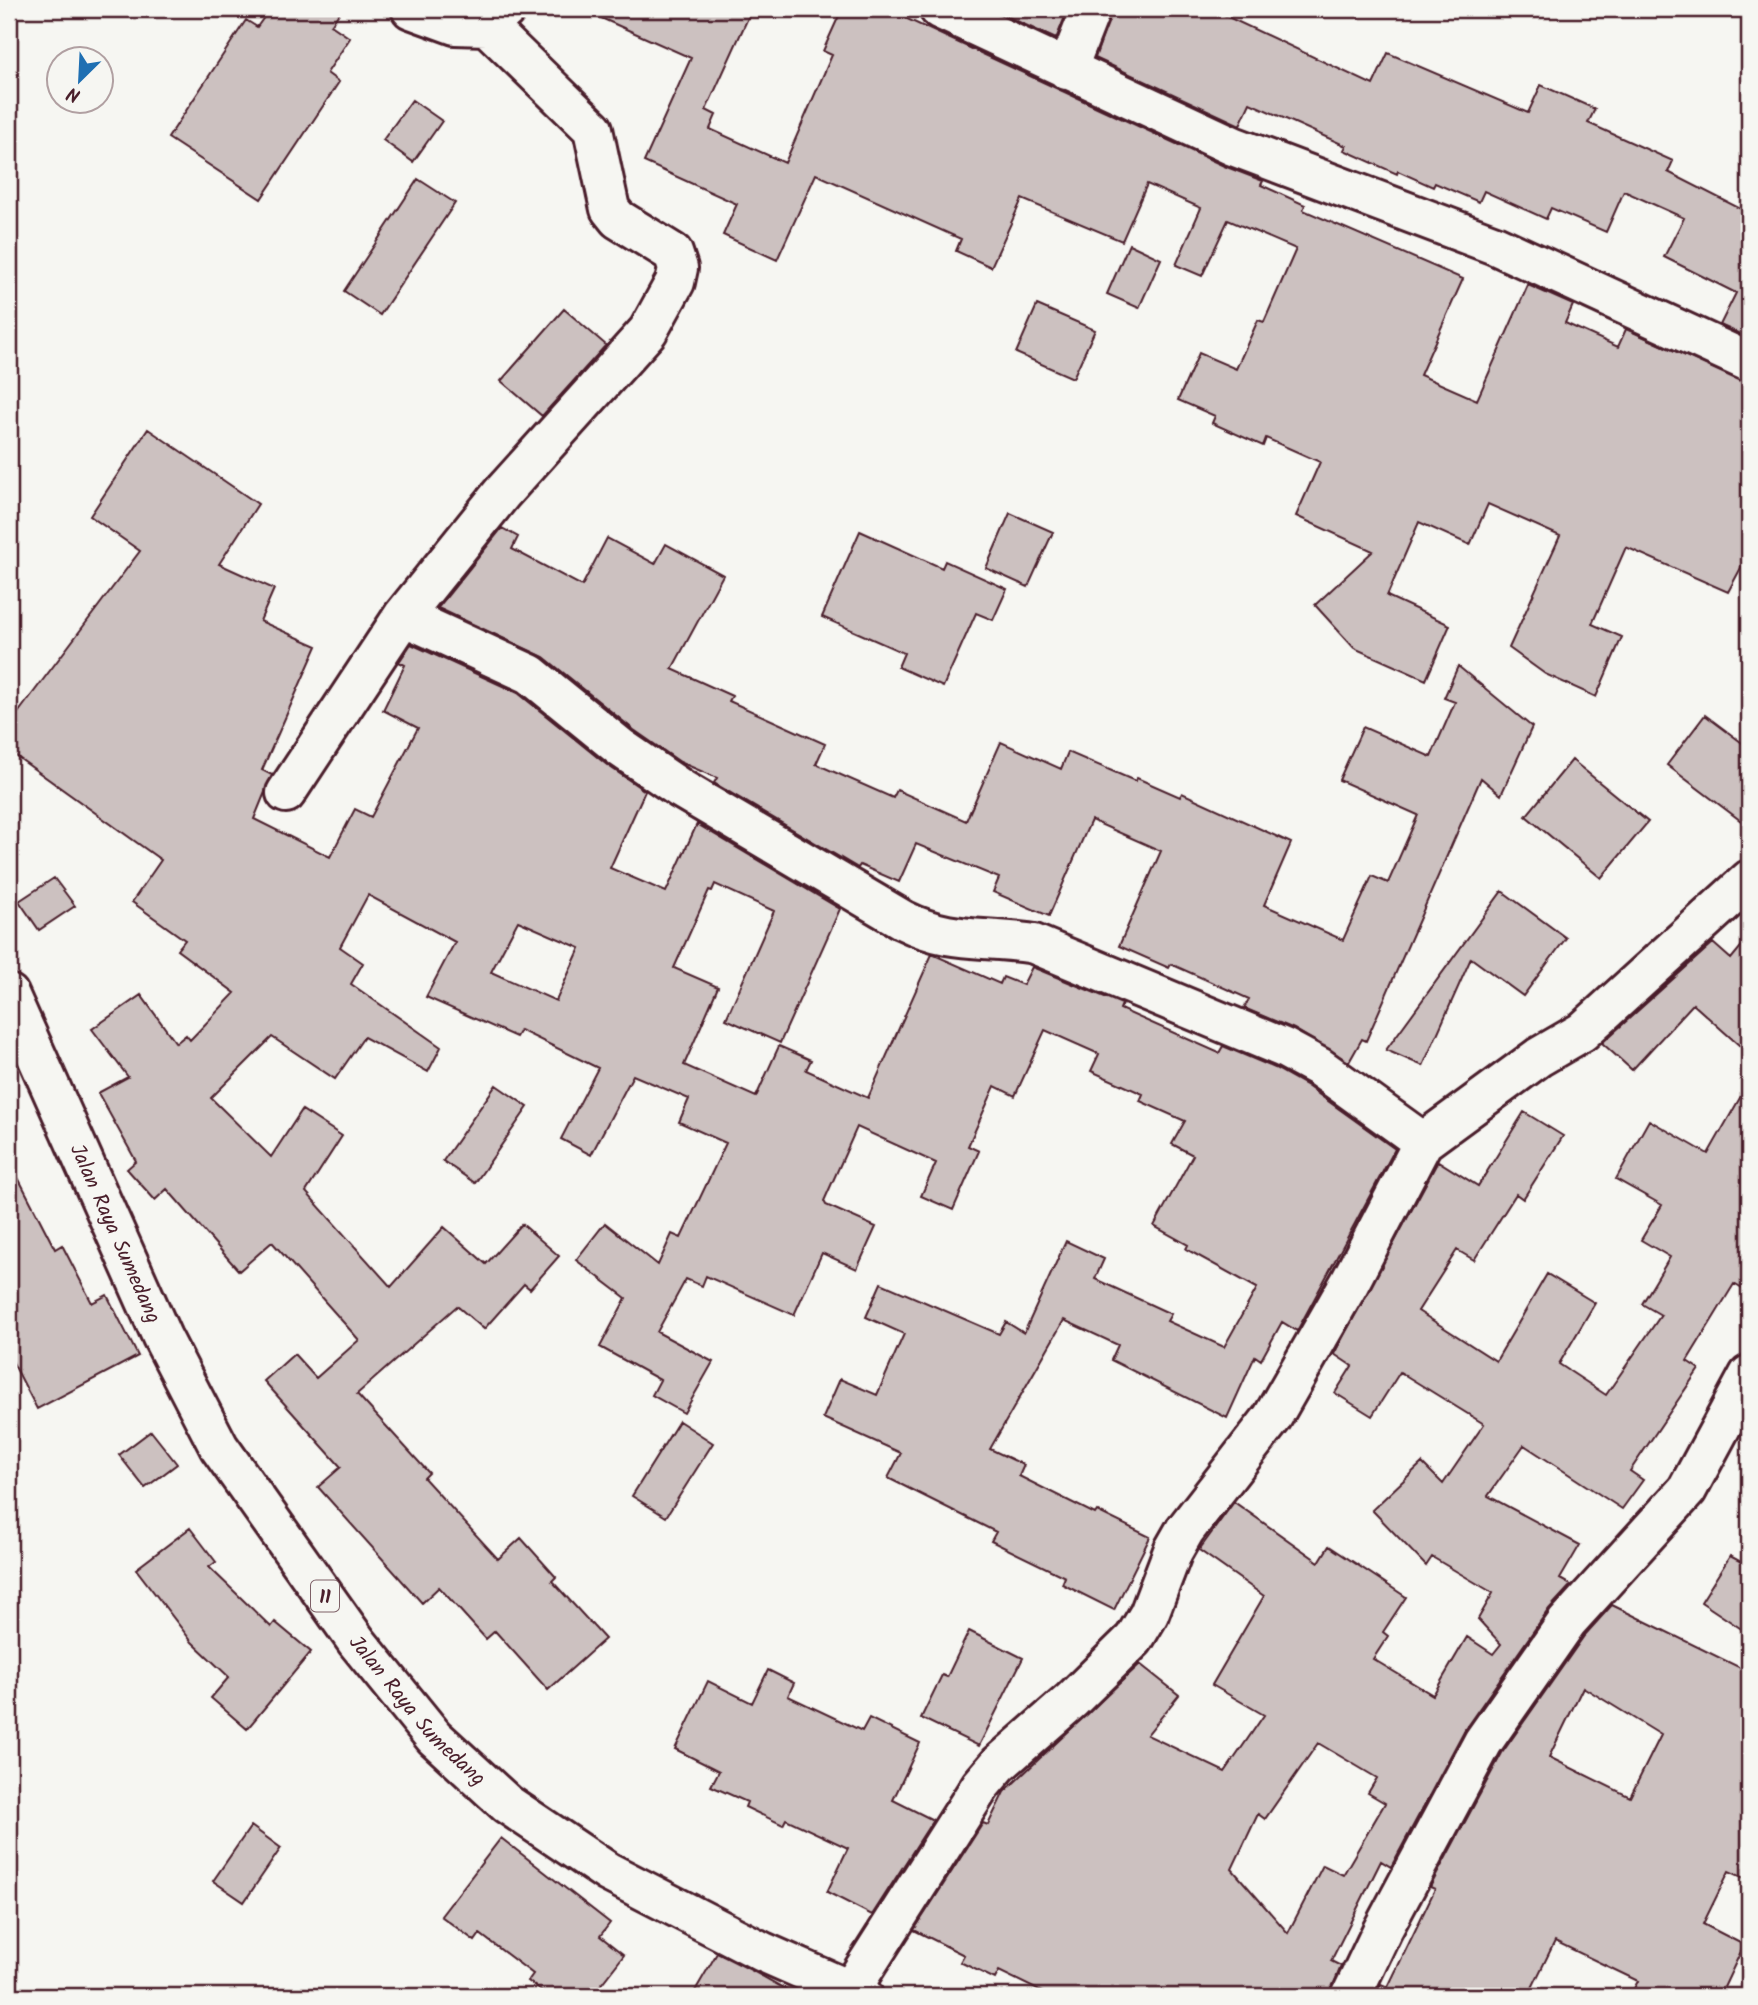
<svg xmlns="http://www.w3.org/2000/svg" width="1758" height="2005" font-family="Kalam,sans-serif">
  <rect width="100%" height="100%" fill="#f6f6f2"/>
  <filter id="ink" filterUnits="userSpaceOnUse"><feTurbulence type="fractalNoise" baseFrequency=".0143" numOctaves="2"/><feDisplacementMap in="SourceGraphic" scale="14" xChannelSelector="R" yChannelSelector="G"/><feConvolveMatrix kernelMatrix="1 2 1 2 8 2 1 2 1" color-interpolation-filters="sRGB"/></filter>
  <g filter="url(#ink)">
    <!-- building -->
    <path fill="#ccc1c0" stroke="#4a1f2b" stroke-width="2" fill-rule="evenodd" d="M 270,9 L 342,9 L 331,25 L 350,38 L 327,73 L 339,82 L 261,199 L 168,138 L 246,20 L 257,27 Z
      M 581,9 L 752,9 L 706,110 L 716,115 L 710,129 L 785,163 L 832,55 L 823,51 L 842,9 L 909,9 L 905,18 L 1224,166 L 1263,181 L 1261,185 L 1305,205 L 1303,210 L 1463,279 L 1420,375 L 1477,400 L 1528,285 L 1573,305 L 1565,323 L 1618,347 L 1626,329 L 1749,384 L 1749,553 L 1728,592 L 1626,547 L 1592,624 L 1622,637 L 1596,697 L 1545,674 L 1509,648 L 1560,536 L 1488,504 L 1470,545 L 1419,522 L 1387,596 L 1450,625 L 1426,680 L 1354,648 L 1315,605 L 1373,551 L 1296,516 L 1320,462 L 1266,438 L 1263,446 L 1212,423 L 1215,416 L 1178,400 L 1199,353 L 1236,369 L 1258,320 L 1264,322 L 1296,249 L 1228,220 L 1202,276 L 1176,265 L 1201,208 L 1147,184 L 1122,241 L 1022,199 L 991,267 L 956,251 L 961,239 L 816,174 L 777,260 L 723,235 L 737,204 L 644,162 L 691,58 Z
      M 1010,9 L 1068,9 L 1056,39 L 1006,16 Z
      M 1112,9 L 1211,9 L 1373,85 L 1388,53 L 1528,113 L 1541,85 L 1595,109 L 1588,123 L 1673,161 L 1668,172 L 1749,213 L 1749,338 L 1720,325 L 1736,293 L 1664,257 L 1684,218 L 1624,191 L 1606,232 L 1551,208 L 1546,219 L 1484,191 L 1479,202 L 1435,183 L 1433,187 L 1398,171 L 1397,174 L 1344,150 L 1346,146 L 1250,103 L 1240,125 L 1095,58 Z
      M 412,100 L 442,121 L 413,162 L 383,140 Z
      M 418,179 L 455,203 L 380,315 L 344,291 Z
      M 1129,244 L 1161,259 L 1139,308 L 1107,294 Z
      M 1037,305 L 1095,330 L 1073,378 L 1016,353 Z
      M 564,309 L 606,345 L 542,416 L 501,381 Z
      M 148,429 L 258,504 L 219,564 L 274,589 L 260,621 L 317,646 L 262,770 L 272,775 L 254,819 L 330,857 L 355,809 L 371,817 L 418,728 L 383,710 L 405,665 L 399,662 L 411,644 L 518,693 L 607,765 L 645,791 L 610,868 L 666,892 L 697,824 L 840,909 L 780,1043 L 726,1019 L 774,911 L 715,884 L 712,891 L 709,890 L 674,968 L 718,987 L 684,1065 L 756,1097 L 779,1046 L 811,1060 L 806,1070 L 868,1098 L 932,954 L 1000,984 L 1003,977 L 1023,985 L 1032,967 L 1122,1004 L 1120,1009 L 1219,1053 L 1223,1046 L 1275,1068 L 1307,1086 L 1395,1149 L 1297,1331 L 1282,1322 L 1261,1360 L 1255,1356 L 1227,1418 L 1111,1360 L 1118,1345 L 1064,1320 L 990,1449 L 1024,1465 L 1019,1476 L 1095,1514 L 1097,1511 L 1150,1537 L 1114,1610 L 1062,1584 L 1065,1577 L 991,1541 L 996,1532 L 888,1478 L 901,1453 L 823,1418 L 840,1379 L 877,1395 L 904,1334 L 866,1317 L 881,1283 L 999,1334 L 1006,1322 L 1024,1333 L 1066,1241 L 1104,1259 L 1095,1279 L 1171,1314 L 1167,1321 L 1224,1347 L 1257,1288 L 1186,1249 L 1188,1245 L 1154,1226 L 1193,1155 L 1172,1144 L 1185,1121 L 1140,1101 L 1143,1094 L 1091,1071 L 1099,1054 L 1045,1030 L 1015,1096 L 995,1086 L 968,1146 L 979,1151 L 953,1210 L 921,1196 L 936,1163 L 857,1127 L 824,1201 L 826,1205 L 876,1227 L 857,1269 L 822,1253 L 794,1315 L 706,1276 L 702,1286 L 686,1279 L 657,1332 L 713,1362 L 684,1413 L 652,1395 L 660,1380 L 600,1347 L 626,1298 L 576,1260 L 605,1223 L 658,1265 L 672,1234 L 681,1238 L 726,1143 L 679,1122 L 689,1099 L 633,1075 L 591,1155 L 561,1139 L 598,1068 L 520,1030 L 516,1037 L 426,997 L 455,942 L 368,895 L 340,947 L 363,963 L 351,984 L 441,1047 L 428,1072 L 364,1037 L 335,1079 L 272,1037 L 211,1098 L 271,1157 L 302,1110 L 342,1136 L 306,1192 L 391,1287 L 444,1227 L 486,1264 L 522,1224 L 559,1256 L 530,1289 L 524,1284 L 484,1329 L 457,1306 L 357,1394 L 429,1473 L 424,1478 L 498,1559 L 521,1538 L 556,1577 L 552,1581 L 605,1639 L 548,1690 L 495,1631 L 486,1639 L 439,1587 L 422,1603 L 318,1487 L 341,1467 L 264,1381 L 294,1354 L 316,1378 L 359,1340 L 272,1242 L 239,1271 L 167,1189 L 155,1200 L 127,1169 L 136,1161 L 98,1093 L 128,1077 L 92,1029 L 141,995 L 176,1043 L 186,1035 L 190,1040 L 235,993 L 177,950 L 185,940 L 132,902 L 161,860 L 9,751 L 9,725 L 140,551 L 90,516 ZM 518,921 L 580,948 L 556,1001 L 491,972 Z
      M 1010,513 L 1053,532 L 1028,587 L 986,568 Z
      M 502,528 L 518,537 L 512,549 L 582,586 L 607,538 L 655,564 L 666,544 L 723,575 L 672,669 L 732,696 L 729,701 L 825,744 L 816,764 L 893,798 L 897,790 L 966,821 L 1001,742 L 1061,769 L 1068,752 L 1135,781 L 1137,778 L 1180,797 L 1182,793 L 1291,843 L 1264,905 L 1343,940 L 1372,876 L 1388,883 L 1418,815 L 1339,780 L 1363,727 L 1431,757 L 1455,702 L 1444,698 L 1458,666 L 1532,727 L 1501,795 L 1481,778 L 1366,1041 L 1362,1039 L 1349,1062 L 1294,1029 L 1244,1008 L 1249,999 L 1171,964 L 1169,968 L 1119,946 L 1161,851 L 1091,820 L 1049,916 L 993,892 L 999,878 L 916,844 L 899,882 L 860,865 L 858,868 L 714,783 L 717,778 L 680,762 L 634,730 L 544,657 L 438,608 Z
      M 860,531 L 942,568 L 945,561 L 1007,589 L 993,620 L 976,613 L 943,687 L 898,667 L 904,653 L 822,617 Z
      M 1705,715 L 1749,748 L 1749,827 L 1667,765 Z
      M 1572,760 L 1648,822 L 1601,878 L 1526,816 Z
      M 54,878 L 75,906 L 39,930 L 19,901 Z
      M 1502,891 L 1566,938 L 1523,996 L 1471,958 L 1423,1066 L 1386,1050 Z
      M 1749,937 L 1749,1054 L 1693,1004 L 1632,1070 L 1602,1043 L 1713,943 L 1731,959 Z
      M 1749,1082 L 1749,1293 L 1734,1284 L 1687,1361 L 1699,1369 L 1630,1471 L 1643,1480 L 1622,1509 L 1524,1445 L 1488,1496 L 1580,1545 L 1560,1579 L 1571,1585 L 1549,1609 L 1465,1729 L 1391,1867 L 1381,1861 L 1331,1961 L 1341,1966 L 1329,1996 L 1050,1996 L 999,1971 L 995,1979 L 960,1962 L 964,1955 L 914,1930 L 983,1823 L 988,1825 L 1004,1792 L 1140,1664 L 1179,1695 L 1147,1735 L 1225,1772 L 1264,1715 L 1212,1685 L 1264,1596 L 1199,1550 L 1234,1502 L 1319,1562 L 1329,1546 L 1406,1597 L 1383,1632 L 1388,1636 L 1373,1659 L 1433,1695 L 1467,1637 L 1493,1654 L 1501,1644 L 1478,1619 L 1493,1593 L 1432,1557 L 1426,1566 L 1372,1510 L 1422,1463 L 1443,1484 L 1484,1424 L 1400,1372 L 1372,1416 L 1335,1393 L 1352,1366 L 1334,1354 L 1438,1161 L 1478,1186 L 1524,1112 L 1563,1136 L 1523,1199 L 1516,1194 L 1474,1260 L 1457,1250 L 1418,1311 L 1496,1361 L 1547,1274 L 1595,1303 L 1559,1364 L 1606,1395 L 1661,1315 L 1642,1304 L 1670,1257 L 1641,1240 L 1662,1205 L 1616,1179 L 1649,1120 L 1708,1154 ZM 1318,1743 L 1377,1778 L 1368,1793 L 1385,1803 L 1343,1875 L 1323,1865 L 1288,1933 L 1232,1869 L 1258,1814 L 1265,1819 Z
      M 496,1085 L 528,1107 L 475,1183 L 443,1161 Z
      M 9,1160 L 55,1249 L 62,1245 L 92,1303 L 107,1295 L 138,1356 L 37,1409 L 9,1355 Z
      M 679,1421 L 713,1443 L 666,1517 L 632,1496 Z
      M 151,1431 L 177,1464 L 145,1488 L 119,1455 Z
      M 190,1528 L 216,1562 L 209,1567 L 271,1627 L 275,1622 L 311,1652 L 247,1729 L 211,1698 L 229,1677 L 192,1642 L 136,1569 Z
      M 1730,1556 L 1749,1566 L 1749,1634 L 1701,1602 Z
      M 1612,1605 L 1749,1672 L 1749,1880 L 1729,1871 L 1703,1924 L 1744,1945 L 1720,1996 L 1630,1996 L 1638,1981 L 1555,1941 L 1528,1996 L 1375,1996 L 1381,1984 L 1388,1987 L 1435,1889 L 1430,1887 L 1502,1753 L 1584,1636 ZM 1583,1687 L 1661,1735 L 1630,1797 L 1549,1757 Z
      M 969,1631 L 1023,1658 L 979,1746 L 921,1718 L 942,1675 L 947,1677 Z
      M 768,1670 L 794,1683 L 788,1696 L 862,1731 L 869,1718 L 920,1743 L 893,1800 L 933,1820 L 872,1915 L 827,1892 L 848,1848 L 786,1819 L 783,1825 L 745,1807 L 747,1802 L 711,1786 L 719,1771 L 675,1749 L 708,1681 L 752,1703 Z
      M 251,1826 L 281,1848 L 244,1902 L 213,1881 Z
      M 501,1838 L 610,1923 L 600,1936 L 624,1955 L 592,1996 L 548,1996 L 528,1981 L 533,1974 L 480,1934 L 475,1941 L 441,1916 Z
      M 717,1953 L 751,1970 L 798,1996 L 692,1996 Z"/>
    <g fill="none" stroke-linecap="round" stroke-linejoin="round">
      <!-- minor casing -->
      <g stroke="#4a1f2b" stroke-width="44">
        <path id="minor" d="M 411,9 L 455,25 L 487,26 L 506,9
          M 939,9 L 1233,146 L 1495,245 L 1749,362
          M 1067,70 L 1091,9
          M 403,616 L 530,674 L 621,748 L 681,789 L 903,920 C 954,945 982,935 1034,944 L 1284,1048 L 1319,1067 L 1423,1142
          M 286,793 L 403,616 L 502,493 L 648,331 L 675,282 L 678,268 L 673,253 L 618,219 L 610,209 L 593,129 L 487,26
          M 850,1991 L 981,1785 L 999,1764 L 1072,1700 L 1134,1639 L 1149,1614 L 1173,1551 L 1185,1530 L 1272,1418 L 1350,1282 L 1423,1142 L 1539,1057 L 1582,1032 L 1749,880
          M 1351,1996 L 1382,1931 L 1483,1742 L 1567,1622 L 1687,1490 L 1749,1375"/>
      </g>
      <!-- highway casing -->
      <g stroke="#4a1f2b" stroke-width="44">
        <g id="highway">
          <path id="s1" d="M 9,994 L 162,1337 L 219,1447 L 357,1642 L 434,1737 L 507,1804 L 608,1872 L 763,1952 L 863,1996"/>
        </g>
      </g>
      <!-- minor -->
      <use href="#minor" stroke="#f6f6f2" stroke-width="38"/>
      <!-- highway -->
      <use href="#highway" stroke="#f6f6f2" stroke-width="38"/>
    </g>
  </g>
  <g text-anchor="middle" stroke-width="7" stroke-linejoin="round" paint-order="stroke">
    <!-- shield labels -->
    <rect fill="#f6f6f2" stroke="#7e6067" stroke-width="2" x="311" y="1580.5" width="28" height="31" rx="5"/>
    <g font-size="19" font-weight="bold" fill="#4a1f2b">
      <text x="325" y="1603">11</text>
    </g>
    <!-- street labels -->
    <g font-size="21" fill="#4a1f2b" stroke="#f6f6f2">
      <text dy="7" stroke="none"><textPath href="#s1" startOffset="262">Jalan Raya Sumedang</textPath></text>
      <text dy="7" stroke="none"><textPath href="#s1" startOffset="830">Jalan Raya Sumedang</textPath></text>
    </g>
  </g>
  <!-- margin -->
  <rect width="1758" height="2005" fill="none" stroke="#f6f6f2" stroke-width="35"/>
  <rect x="18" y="18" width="1723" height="1970" fill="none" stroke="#4a1f2b" stroke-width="2.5" filter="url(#ink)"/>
  <!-- north arrow -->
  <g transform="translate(80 80) rotate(204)"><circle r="33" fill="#f6f6f2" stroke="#b1a0a2" stroke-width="2"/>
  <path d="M0-5L12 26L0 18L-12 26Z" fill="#1f6fb2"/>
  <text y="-10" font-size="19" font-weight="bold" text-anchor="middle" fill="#4a1f2b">N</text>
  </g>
</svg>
